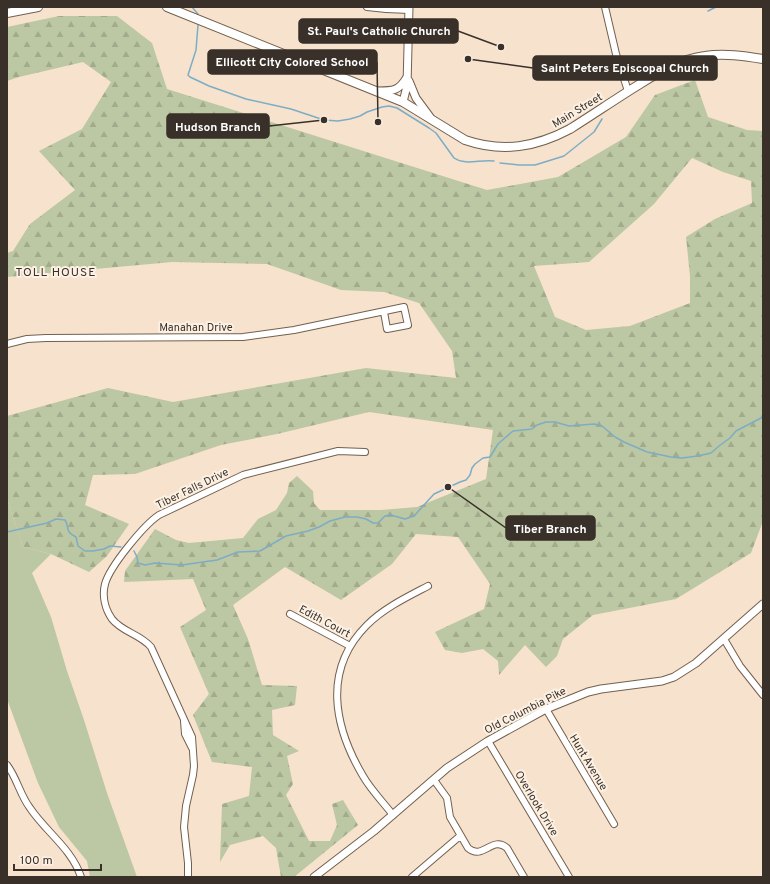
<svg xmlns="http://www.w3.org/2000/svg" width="770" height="884" font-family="Overpass,sans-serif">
  <defs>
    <pattern id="forest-firs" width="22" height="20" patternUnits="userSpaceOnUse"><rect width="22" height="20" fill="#bcc7a3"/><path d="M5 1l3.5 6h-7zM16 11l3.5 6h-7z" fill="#a2ab8c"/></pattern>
  </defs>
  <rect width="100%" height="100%" fill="#f7e2cd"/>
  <!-- grass -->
  <path fill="#bcc7a3" d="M 7,499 L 23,547 L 51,554 L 32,573 L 51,617 L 67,671 L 84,720 L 107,793 L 137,877 L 90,877 L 87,861 L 59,827 L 38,783 L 7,699 Z"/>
  <!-- forest -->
  <path fill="url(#forest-firs)" fill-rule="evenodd" d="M 59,16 L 117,16 L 152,43 L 167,89 L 487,190 L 558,177 L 626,137 L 655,95 L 695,80 L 708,117 L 747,130 L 763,131 L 763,521 L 751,553 L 676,599 L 593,615 L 563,639 L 557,656 L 546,667 L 525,645 L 499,675 L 498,661 L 483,649 L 462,653 L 445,650 L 435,632 L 484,609 L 490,584 L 458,537 L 416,534 L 392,564 L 341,600 L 285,567 L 233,605 L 248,639 L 262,685 L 297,686 L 295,705 L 272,710 L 273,735 L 299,751 L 287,756 L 293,784 L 286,795 L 309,841 L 330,841 L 337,825 L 332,804 L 343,800 L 358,825 L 294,877 L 281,877 L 276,848 L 263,836 L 230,845 L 220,862 L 222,804 L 249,796 L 252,767 L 212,762 L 193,715 L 209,694 L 180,627 L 206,610 L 193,579 L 124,582 L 125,571 L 155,529 L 176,540 L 189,543 L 243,538 L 258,519 L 276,510 L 287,493 L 289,483 L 297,476 L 313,491 L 314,503 L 320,510 L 381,510 L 417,507 L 486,479 L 493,430 L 369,412 L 277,434 L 221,445 L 135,474 L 93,475 L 85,505 L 129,524 L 107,556 L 89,572 L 51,554 L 23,547 L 7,499 L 7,416 L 108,388 L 173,402 L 366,368 L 456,378 L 452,351 L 419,303 L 384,292 L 341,290 L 267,264 L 172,262 L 7,277 L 7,253 L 13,251 L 30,224 L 75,190 L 39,151 L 82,129 L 111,82 L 83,62 L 19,77 L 7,81 L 7,27 ZM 692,158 L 723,172 L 751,181 L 752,203 L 715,219 L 686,237 L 690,276 L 690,303 L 630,326 L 586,330 L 555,317 L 534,266 L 589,262 L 654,204 Z"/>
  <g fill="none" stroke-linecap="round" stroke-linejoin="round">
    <!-- stream -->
    <path stroke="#7dadc5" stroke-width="1.5" d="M 192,7 L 198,14
      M 759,7 L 763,7
      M 708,11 L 716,7
      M 198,25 L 196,50 L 188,75 L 190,77 L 209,86 L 246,99 L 291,109 L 324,120 L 338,121 L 350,119 L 360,116 L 367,112 L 382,107 L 389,106 L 397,108 L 429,128 L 436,133 L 454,158 C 466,166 480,159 494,161
      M 500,163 L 519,165 L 535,165 L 564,156 L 594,132 L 602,119
      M 7,532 L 47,523 L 56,519 L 65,520 C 70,528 64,531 76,537 L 78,546 L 85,551 L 93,551 L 104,549 L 110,546 L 121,547
      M 134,551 L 137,557 L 138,563 L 145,565 L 155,563 L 182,565 L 217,560 L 238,552 L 260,551 L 286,536 L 308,531 L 319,527 L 330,521 L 345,517 L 357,517 L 366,519 L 373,523 L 378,523 L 385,516 L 391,515 L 405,519 L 414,516 L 434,494 L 460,482 L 466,480 L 470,475 L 472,468 L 475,464 L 483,458 L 490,457 L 498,444 L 513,431 L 532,429 L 537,425 L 546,422 L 555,422 L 569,426 L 594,424 L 602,426 L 615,437 L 624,442 L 647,452 L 671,457 L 682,458 L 698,456 L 711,453 L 719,446 L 730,438 L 736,431 L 763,417"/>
    <!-- minor casing -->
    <g stroke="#72604e" stroke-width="8">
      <path id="minor" d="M 367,7 L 386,9 L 409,10
        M 605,7 L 616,54 L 628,91
        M 7,344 L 27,339 L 46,338 L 243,337 L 294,330 L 404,307 L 408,325 L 387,329 L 384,312
        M 290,614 L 350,646
        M 724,639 L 740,666 L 763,695
        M 546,709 L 614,824
        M 184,721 L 185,734 L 192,748
        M 488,741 L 569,877
        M 7,765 C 17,778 20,795 30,808 C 46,832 72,849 81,877
        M 434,780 L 447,798 L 450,817 L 468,848 C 483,861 492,835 507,848 L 524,877
        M 393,815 C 383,802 371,790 363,776 C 334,727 322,670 367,625 C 384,608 407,597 428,586
        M 188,877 L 188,863 L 184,827 L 186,806 L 193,775 L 194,766 L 192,737 L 151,647 C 140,634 122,632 112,619 C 105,609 102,596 105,584 C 110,566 144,525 159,515 L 243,475 L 338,451 L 365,452
        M 412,877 L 460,836"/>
    </g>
    <!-- tertiary casing -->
    <g stroke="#72604e" stroke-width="9">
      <path id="tertiary" d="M 409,81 L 416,98 L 430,117
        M 378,91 C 393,91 399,91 407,77
        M 403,102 L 407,86 L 409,7
        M 314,877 L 374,831 L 447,768 L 488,741 L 546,709 L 588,692 L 601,689 L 662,681 L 674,677 L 696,663 L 763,604"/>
    </g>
    <!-- secondary casing -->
    <g stroke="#72604e" stroke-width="10">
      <path id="secondary" d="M 167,7 L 403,102 L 465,140 C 503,153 536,147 570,129 C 594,114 617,98 640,84 C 661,71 681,59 705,56 C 724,53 744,56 763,59
        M 7,13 L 38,7"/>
    </g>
    <!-- minor -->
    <use href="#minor" stroke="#fff" stroke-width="6"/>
    <!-- tertiary -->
    <use href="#tertiary" stroke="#fff" stroke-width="7"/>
    <!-- secondary -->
    <use href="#secondary" stroke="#fff" stroke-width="8"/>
  </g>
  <g text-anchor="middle" stroke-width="4" stroke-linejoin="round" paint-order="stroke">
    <!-- street labels -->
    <g font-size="11" fill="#393129" stroke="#fdf1e4">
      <text transform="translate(577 110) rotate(-31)" y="4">Main Street</text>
      <text x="196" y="331">Manahan Drive</text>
      <text transform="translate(192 488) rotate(-26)" y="4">Tiber Falls Drive</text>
      <text transform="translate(325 621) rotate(28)" y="4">Edith Court</text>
      <text transform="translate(525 710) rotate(-27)" y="4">Old Columbia Pike</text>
      <text transform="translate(589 762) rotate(59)" y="4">Hunt Avenue</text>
      <text transform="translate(537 803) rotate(59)" y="4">Overlook Drive</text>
    </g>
    <!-- neighbourhood labels -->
    <g font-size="12" letter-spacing="1" fill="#393129" stroke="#fdf1e4">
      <text x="56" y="276">TOLL HOUSE</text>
    </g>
  </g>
  <!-- callouts -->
  <path fill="none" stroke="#393129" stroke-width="1.5" d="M501 47L458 31M378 122L377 62M468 59L533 68M324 120L269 126M448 487L506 528"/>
  <g fill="#393129" stroke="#fdf1e4" stroke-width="1.5">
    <circle cx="501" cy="47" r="4"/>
    <circle cx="378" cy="122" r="4"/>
    <circle cx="468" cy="59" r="4"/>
    <circle cx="324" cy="120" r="4"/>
    <circle cx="448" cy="487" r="4"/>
  </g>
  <g fill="#393129" stroke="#393129" stroke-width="1.5">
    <rect x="299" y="19" width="159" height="24" rx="4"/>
    <rect x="208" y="50" width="169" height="24" rx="4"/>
    <rect x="533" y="56" width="184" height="24" rx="4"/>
    <rect x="167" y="114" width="102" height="24" rx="4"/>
    <rect x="506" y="516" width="89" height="24" rx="4"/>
  </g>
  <g font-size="12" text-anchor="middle" font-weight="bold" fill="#fff">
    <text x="379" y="35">St. Paul's Catholic Church</text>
    <text x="292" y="66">Ellicott City Colored School</text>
    <text x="625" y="72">Saint Peters Episcopal Church</text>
    <text x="218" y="131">Hudson Branch</text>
    <text x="550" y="533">Tiber Branch</text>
  </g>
  <!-- border -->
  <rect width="770" height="884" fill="none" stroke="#393129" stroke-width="16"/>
  <!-- scale -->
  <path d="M14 864v6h87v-6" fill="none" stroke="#393129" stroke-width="2"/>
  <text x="20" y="864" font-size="12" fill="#393129" stroke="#fdf1e4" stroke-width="3" paint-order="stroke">100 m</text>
</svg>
